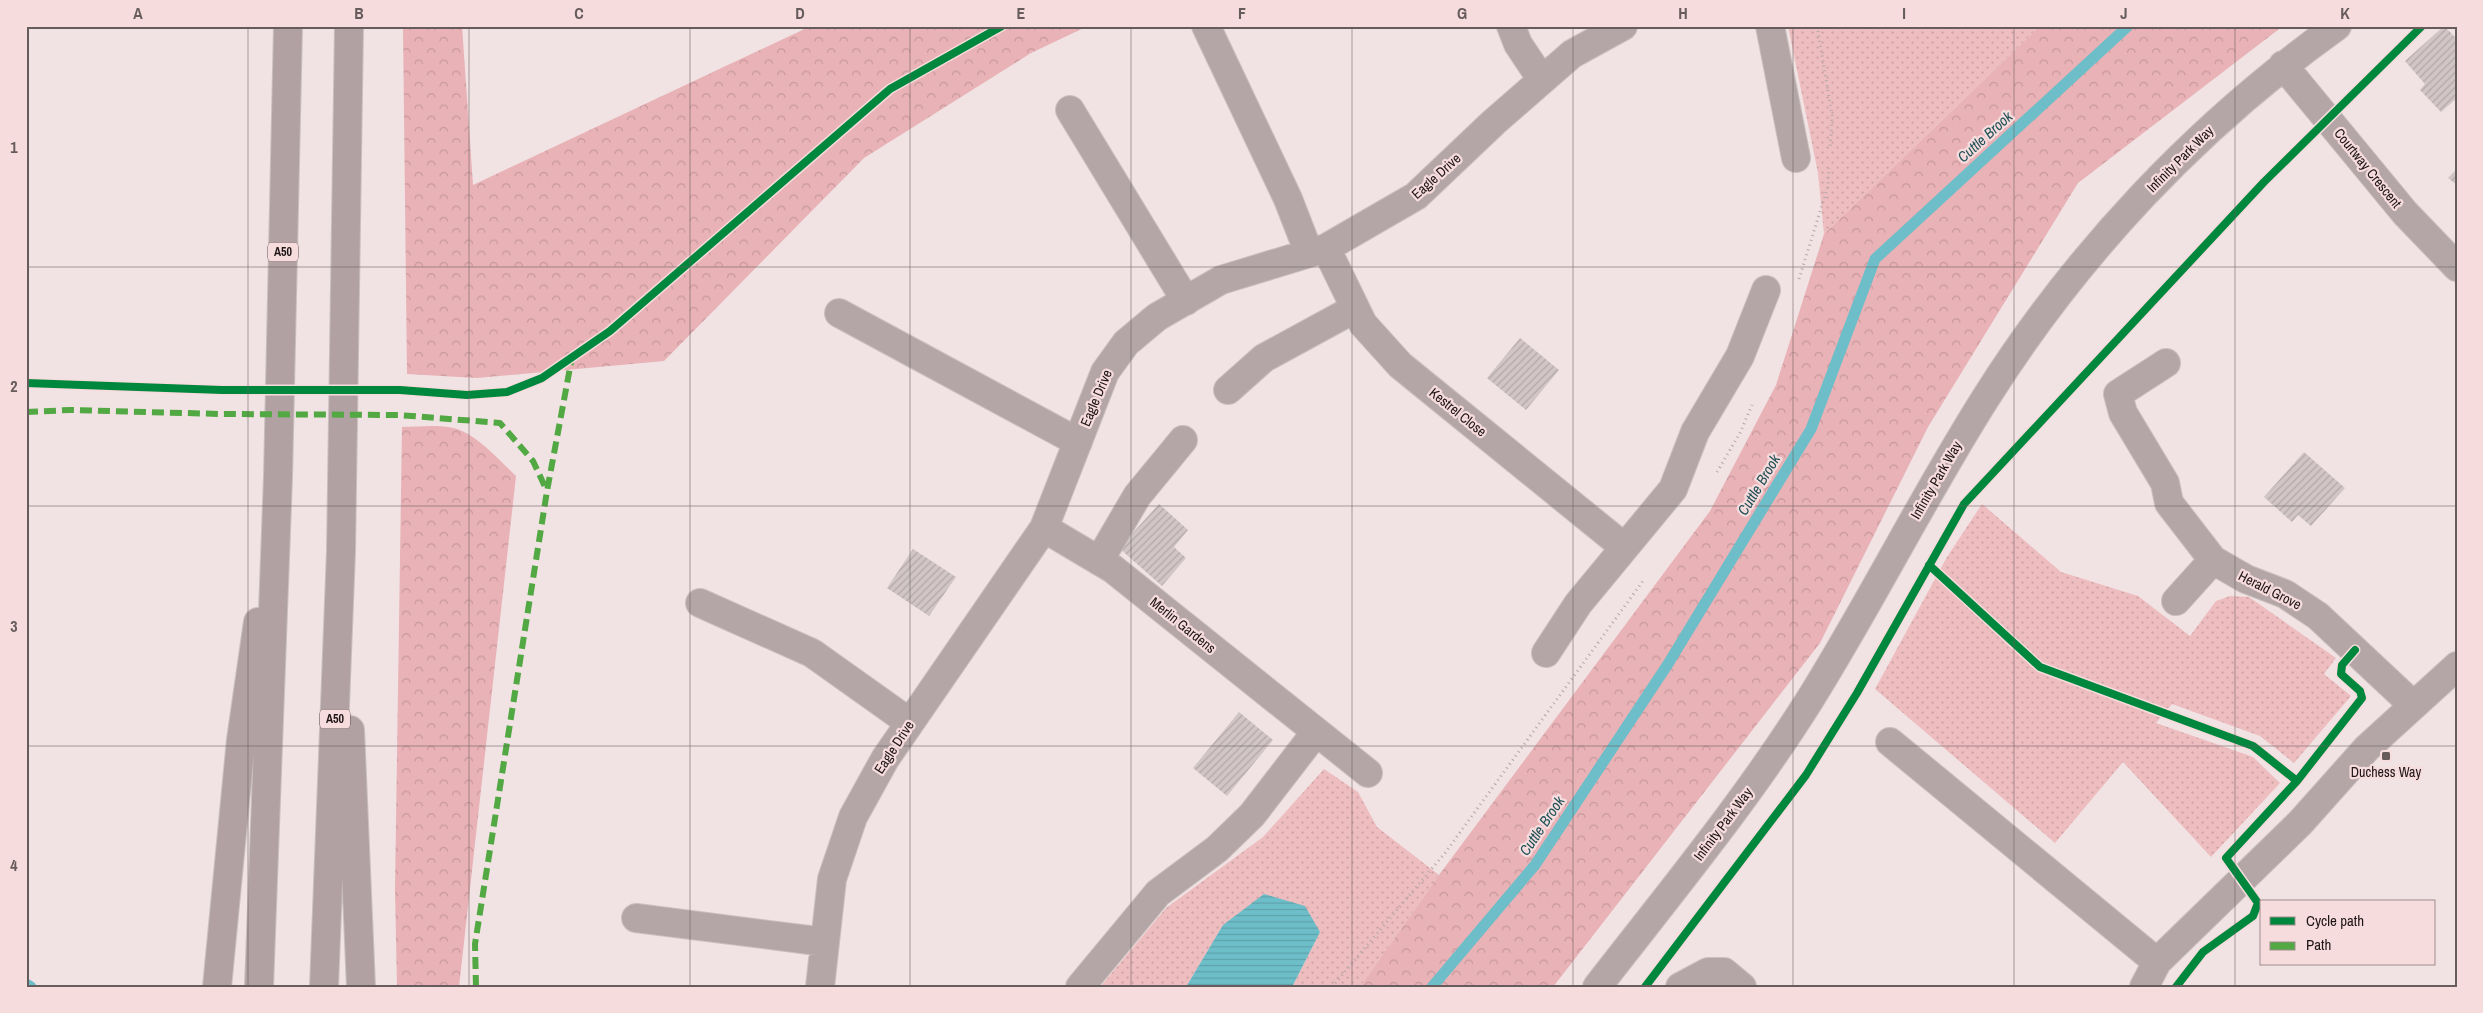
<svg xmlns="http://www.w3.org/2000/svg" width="2483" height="1013" font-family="'Archivo Narrow',sans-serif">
  <defs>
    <pattern id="green-dots" width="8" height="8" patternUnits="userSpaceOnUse" patternTransform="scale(1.25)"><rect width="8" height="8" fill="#eebdc0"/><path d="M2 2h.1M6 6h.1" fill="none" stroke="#cca2a4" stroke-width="1.8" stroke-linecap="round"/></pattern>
    <pattern id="forest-crowns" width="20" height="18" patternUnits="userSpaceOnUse" patternTransform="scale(1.25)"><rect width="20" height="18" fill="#e8b2b6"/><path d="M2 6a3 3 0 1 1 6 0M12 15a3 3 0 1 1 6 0" fill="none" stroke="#c7989c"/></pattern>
    <pattern id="water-rules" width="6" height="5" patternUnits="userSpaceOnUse" patternTransform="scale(1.25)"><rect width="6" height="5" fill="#6dbec8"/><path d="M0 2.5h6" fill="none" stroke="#5ea2ab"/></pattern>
    <pattern id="building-hatch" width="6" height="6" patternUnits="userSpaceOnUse" patternTransform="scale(1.25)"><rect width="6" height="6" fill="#d1c5c5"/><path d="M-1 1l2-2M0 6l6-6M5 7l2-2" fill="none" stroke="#b3a8a8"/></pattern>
  </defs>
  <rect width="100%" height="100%" fill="#f1e2e3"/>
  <!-- green -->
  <path fill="url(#green-dots)" d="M 1788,26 L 2040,26 L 1824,234 L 1818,173 Z
    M 1982,504 L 2061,572 L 2138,596 L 2190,636 L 2216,601 L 2230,596 L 2249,597 L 2336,658 L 2324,674 L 2351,696 L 2294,763 L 2260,736 L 2172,704 L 2156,723 L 2253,757 L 2280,783 L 2211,857 L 2123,762 L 2055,843 L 1875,689 L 1947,557 Z
    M 1324,769 L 1358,792 L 1377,827 L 1439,875 L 1360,987 L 1292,987 L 1320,932 L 1223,925 L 1186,987 L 1100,987 L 1166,908 L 1263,837 Z"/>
  <!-- forest -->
  <path fill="url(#forest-crowns)" d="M 403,26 L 462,26 L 473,185 L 811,26 L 1088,26 L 1031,53 L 864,158 L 664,361 L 477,378 L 407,374 Z
    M 2040,26 L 2283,26 L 2078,183 L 1928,427 L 1820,643 L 1553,987 L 1360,987 L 1439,875 L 1710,511 L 1776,385 L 1824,234 Z
    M 402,427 C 420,427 445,423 462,431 C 482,440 500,461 516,476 L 459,987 L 397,987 L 395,889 Z"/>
  <!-- water -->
  <path fill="url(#water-rules)" d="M 1264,894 L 1305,906 L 1320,932 L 1292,987 L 1186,987 L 1223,925 Z"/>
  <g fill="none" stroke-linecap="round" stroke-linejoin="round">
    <!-- stream -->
    <path stroke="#6dbec8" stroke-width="11" d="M 26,984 L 31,987
      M 1432,987 L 1535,865 L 1668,664 L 1811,429 L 1875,259 L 2128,26"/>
  </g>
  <!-- building -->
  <path fill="url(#building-hatch)" d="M 2444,26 L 2457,39 L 2457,98 L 2441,112 L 2420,90 L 2425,84 L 2405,61 Z
    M 2457,169 L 2457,185 L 2448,178 Z
    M 1520,338 L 1559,370 L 1526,410 L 1487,378 Z
    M 2304,452 L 2345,488 L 2311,526 L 2298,515 L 2292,522 L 2264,497 Z
    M 1159,504 L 1188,530 L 1174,547 L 1186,558 L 1162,586 L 1119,548 Z
    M 913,549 L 956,577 L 929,616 L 887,588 Z
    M 1239,712 L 1273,740 L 1227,796 L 1193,768 Z"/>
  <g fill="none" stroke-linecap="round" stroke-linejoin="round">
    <!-- minor casing -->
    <g stroke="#c9bfbf" stroke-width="30">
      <path id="minor" d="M 1206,26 L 1288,199 L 1309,253
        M 1511,26 L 1518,44 L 1542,80
        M 1770,26 L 1796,158
        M 2283,65 L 2405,213 L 2457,267
        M 1070,110 L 1186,301
        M 1326,248 L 1363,324 L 1400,365 L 1624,547
        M 839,313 L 1078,442
        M 2166,363 L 2118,394 L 2123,413 L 2165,483 L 2169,503 L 2213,560 L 2246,579 L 2285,594 L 2318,616 L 2412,704
        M 1228,390 L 1264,358 L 1354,309
        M 1044,528 L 1113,569 L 1368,773
        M 1099,561 L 1137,496 L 1183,440
        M 2176,601 L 2213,560
        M 700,603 L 812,653 L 909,722
        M 1546,653 L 1578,604 L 1673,489 L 1695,432 L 1740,356 L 1766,290
        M 1890,742 L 2157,962
        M 636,918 L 825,942
        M 820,987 L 832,879 L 853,817 L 885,759 L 1044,528 L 1105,372 L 1126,343 L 1157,317 L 1221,280 L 1326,248 L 1416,196 L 1494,122 L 1572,54 L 1623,26
        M 1080,987 L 1158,893 L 1217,849 L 1252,815 L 1316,732
        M 1597,987 C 1670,893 1746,801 1809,701 C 1871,602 1923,497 1985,399 C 2077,253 2197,126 2337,26
        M 1680,987 L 1708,972 L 1724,972 L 1742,987
        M 2144,987 L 2157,962 L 2300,823 L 2367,748 L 2457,666"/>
    </g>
    <!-- highway casing -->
    <g stroke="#c9bfbf" stroke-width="30">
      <path id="highway" d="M 350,730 L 361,987
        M 217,987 L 241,740 L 258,622
        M 259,987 L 278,477 L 288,26
        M 324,987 L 341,551 L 349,26"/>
    </g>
    <!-- path -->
    <path stroke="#b4a7a8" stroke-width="3" stroke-dasharray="1 4" stroke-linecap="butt" d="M 1817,26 L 1832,115 L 1830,149
      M 1799,279 L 1828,186 L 1829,168
      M 1717,472 L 1740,433 L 1752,405
      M 1332,987 L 1445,853 L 1643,581"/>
    <!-- minor -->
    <use href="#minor" stroke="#b4a6a7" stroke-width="28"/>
    <!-- highway -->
    <use href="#highway" stroke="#b1a1a2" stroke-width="28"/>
    <!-- quiet -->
    <path stroke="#52a842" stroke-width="6" stroke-dasharray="12 6" stroke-linecap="butt" d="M 26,412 L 70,410 L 221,414 L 399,415 L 500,423 L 533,461 L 547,491
      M 476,987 L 475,944 L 547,491 L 572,357"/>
    <!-- cycleway casing -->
    <g stroke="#f7dcdd" stroke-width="11">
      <path id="cycleway" d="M 26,383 L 222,390 L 400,390 L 467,395 L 507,392 L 542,378 L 610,331 L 890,89 L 1002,26
        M 1929,565 L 2040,667 L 2253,746 L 2297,781
        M 1645,987 L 1806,775 L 1857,693 L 1964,504 L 2264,182 L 2422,26
        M 2176,987 L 2203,952 L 2253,916 L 2258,903 L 2226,858 L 2297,781 L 2362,698 L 2360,691 L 2341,674 L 2342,665 L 2355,650"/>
    </g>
    <!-- cycleway -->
    <use href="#cycleway" stroke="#00873e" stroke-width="8"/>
  </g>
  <!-- grid -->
  <path fill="none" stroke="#675c5c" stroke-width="1" stroke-opacity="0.55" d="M 248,26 L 248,987M 469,26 L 469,987M 690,26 L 690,987M 910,26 L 910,987M 1131,26 L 1131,987M 1352,26 L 1352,987M 1573,26 L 1573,987M 1793,26 L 1793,987M 2014,26 L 2014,987M 2235,26 L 2235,987M 26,267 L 2457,267M 26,506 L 2457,506M 26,746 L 2457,746"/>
  <!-- markers -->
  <rect fill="#675c5c" stroke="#f7dcdd" stroke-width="2" x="2381" y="751" width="10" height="10" rx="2.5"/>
  <g text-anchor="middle" stroke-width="4.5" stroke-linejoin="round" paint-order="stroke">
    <!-- shield labels -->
    <g fill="#f7dcdd" stroke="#5e5050" stroke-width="1">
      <rect x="268" y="242.5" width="30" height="19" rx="4"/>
      <rect x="320" y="709.5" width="30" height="19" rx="4"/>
    </g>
    <g font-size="12" font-weight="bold" fill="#1d1414">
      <text x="283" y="256">A50</text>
      <text x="335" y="723">A50</text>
    </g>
    <!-- street labels -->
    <g font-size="14" fill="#1d1414" stroke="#f7dcdd">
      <text transform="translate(2180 159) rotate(-45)" y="5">Infinity Park Way</text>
      <text transform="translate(2368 168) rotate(51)" y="5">Courtway Crescent</text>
      <text transform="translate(1436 176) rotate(-42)" y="5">Eagle Drive</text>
      <text transform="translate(1096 398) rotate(-67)" y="5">Eagle Drive</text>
      <text transform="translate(1458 412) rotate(39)" y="5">Kestrel Close</text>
      <text transform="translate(1936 480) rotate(-60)" y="5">Infinity Park Way</text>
      <text transform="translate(2270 590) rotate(27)" y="5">Herald Grove</text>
      <text transform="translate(1183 625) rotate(39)" y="5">Merlin Gardens</text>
      <text transform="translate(894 747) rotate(-57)" y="5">Eagle Drive</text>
      <text transform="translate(1723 824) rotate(-53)" y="5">Infinity Park Way</text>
    </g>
    <!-- poi labels -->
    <g font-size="14" fill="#1d1414" stroke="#f7dcdd">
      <text x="2386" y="777">Duchess Way</text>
    </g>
    <!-- water labels -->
    <g font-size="15" font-style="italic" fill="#205259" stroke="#f7dcdd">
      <text transform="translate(1985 137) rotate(-42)" y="5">Cuttle Brook</text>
      <text transform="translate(1759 485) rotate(-59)" y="5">Cuttle Brook</text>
      <text transform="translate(1542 826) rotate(-56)" y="5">Cuttle Brook</text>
    </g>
  </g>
  <!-- border -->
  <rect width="2483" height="1013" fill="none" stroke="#f7dcdd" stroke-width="55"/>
  <!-- legend -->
  <rect x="2260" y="900" width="175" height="65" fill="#f7dcdd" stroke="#a08c8d"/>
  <rect x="2270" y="917" width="25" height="8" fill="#00873e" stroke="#a08c8d"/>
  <text x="2306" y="926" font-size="15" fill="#1d1414">Cycle path</text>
  <rect x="2270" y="942" width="25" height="8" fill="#52a842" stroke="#a08c8d"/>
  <text x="2306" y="950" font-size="15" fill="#1d1414">Path</text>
  <rect x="28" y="28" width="2428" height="958" fill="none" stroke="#675c5c" stroke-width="2"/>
  <g font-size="16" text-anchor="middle" font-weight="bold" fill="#675c5c">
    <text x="138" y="19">A</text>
    <text x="359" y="19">B</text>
    <text x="579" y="19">C</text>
    <text x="800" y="19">D</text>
    <text x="1021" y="19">E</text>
    <text x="1242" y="19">F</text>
    <text x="1462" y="19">G</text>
    <text x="1683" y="19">H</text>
    <text x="1904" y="19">I</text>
    <text x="2124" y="19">J</text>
    <text x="2345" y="19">K</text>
    <text x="14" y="153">1</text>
    <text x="14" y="392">2</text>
    <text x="14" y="632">3</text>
    <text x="14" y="871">4</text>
  </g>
</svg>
